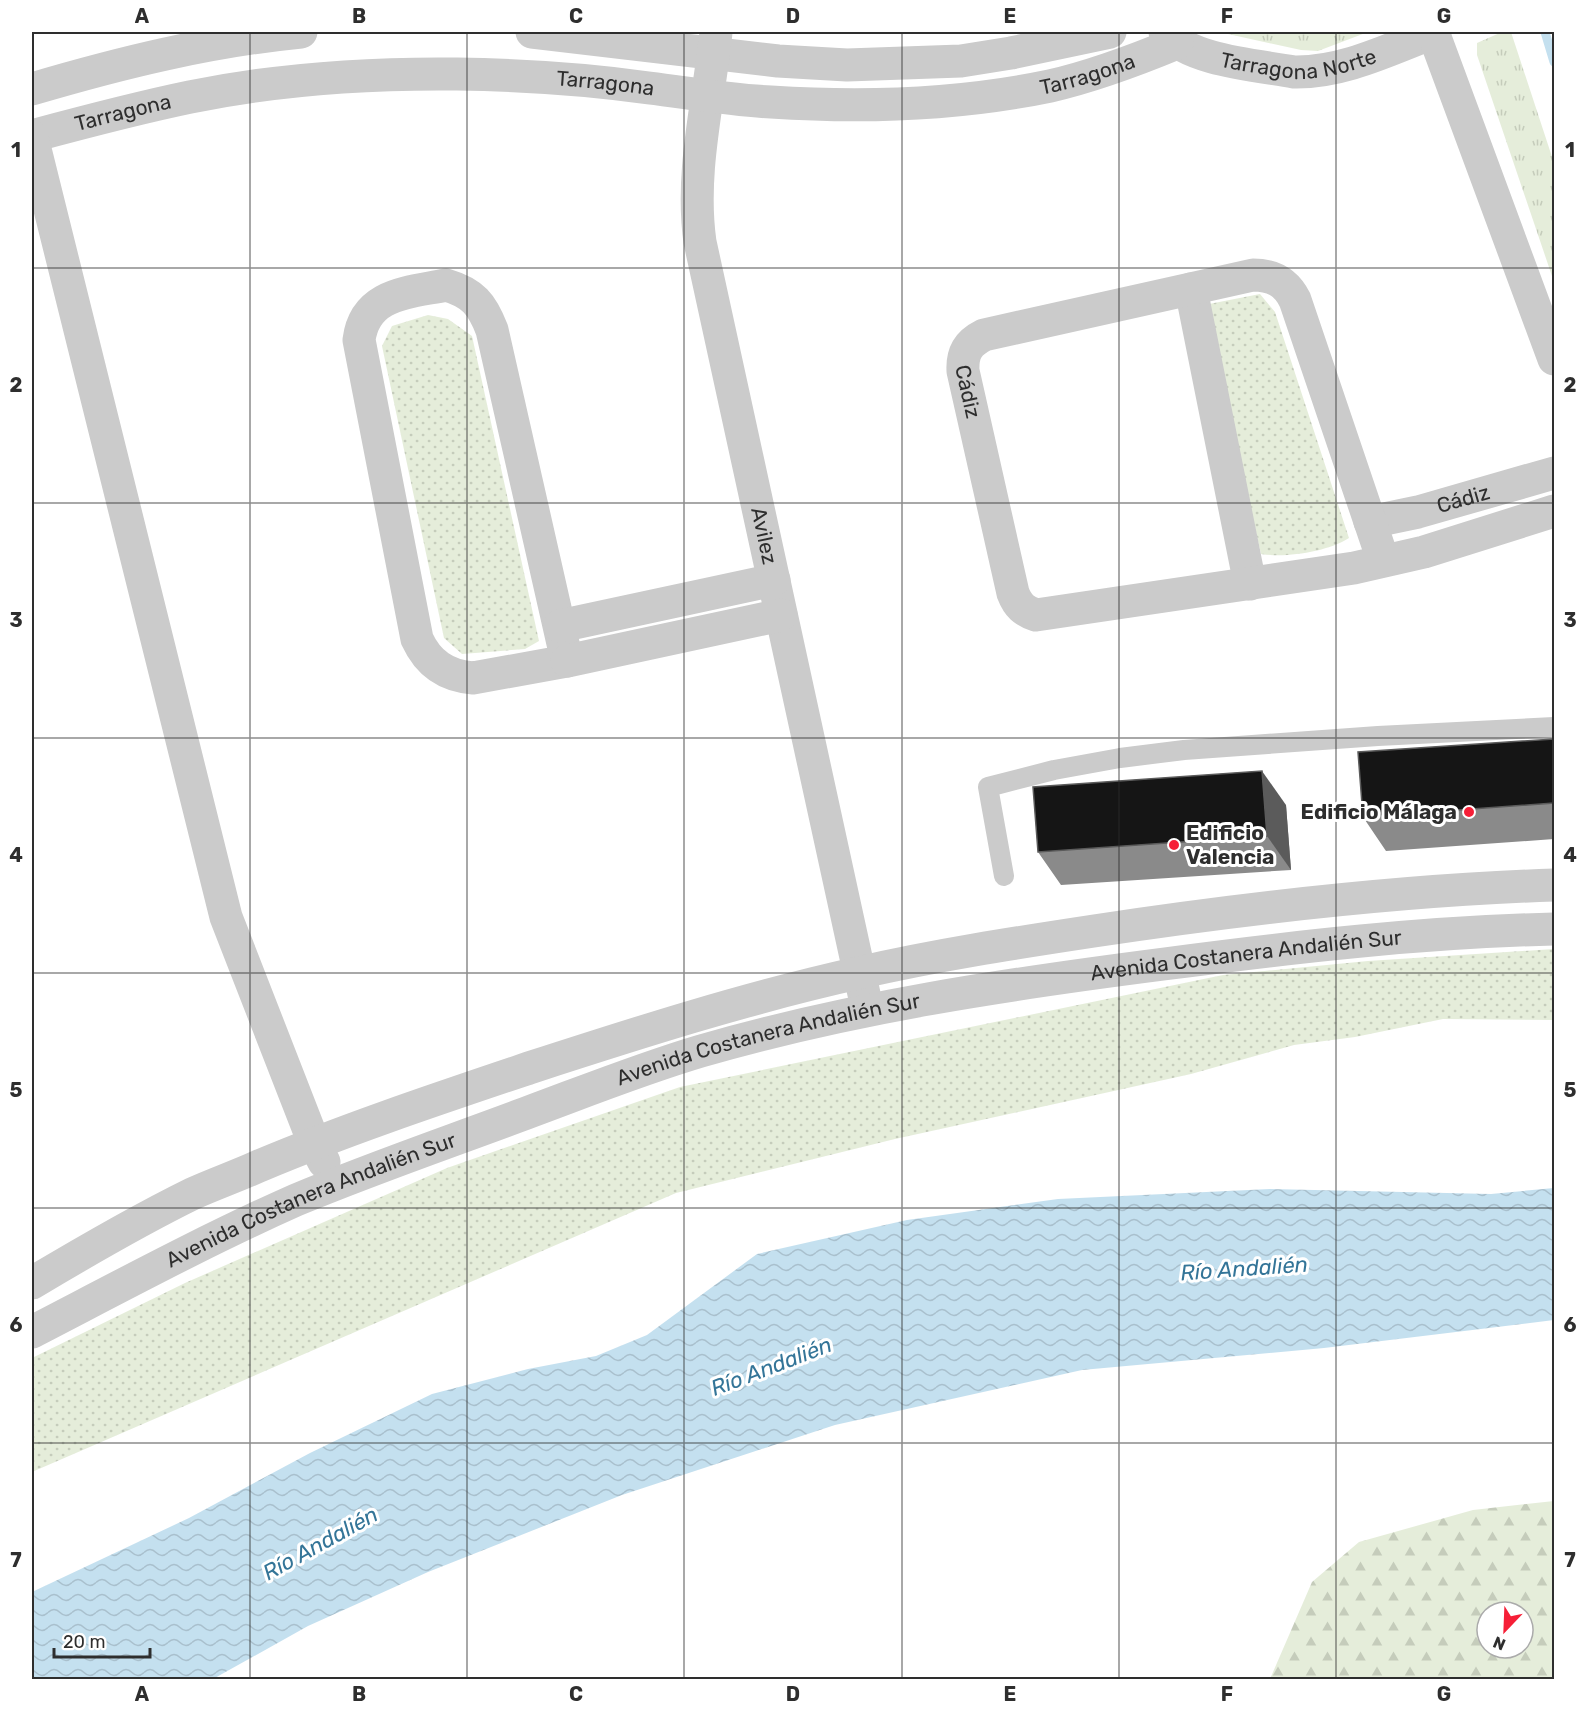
<svg xmlns="http://www.w3.org/2000/svg" width="1586" height="1711" font-family="Rubik,sans-serif">
  <defs>
    <pattern id="grass-tufts" width="24" height="20" patternUnits="userSpaceOnUse" patternTransform="scale(1.5)"><rect width="24" height="20" fill="#e5edda"/><path d="M3 7l-1-3M5 7V3M7 7l1-3M15 17l-1-3M17 17v-4M19 17l1-3" fill="none" stroke="#c5ccbb"/></pattern>
    <pattern id="forest-firs" width="22" height="20" patternUnits="userSpaceOnUse" patternTransform="scale(1.5)"><rect width="22" height="20" fill="#e5edda"/><path d="M5 1l3.5 6h-7zM16 11l3.5 6h-7z" fill="#c5ccbb"/></pattern>
    <pattern id="park-dots" width="8" height="8" patternUnits="userSpaceOnUse" patternTransform="scale(1.5)"><rect width="8" height="8" fill="#e5edda"/><path d="M2 2h.1M6 6h.1" fill="none" stroke="#c5ccbb" stroke-width="1.8" stroke-linecap="round"/></pattern>
    <pattern id="water-waves" width="16" height="10" patternUnits="userSpaceOnUse" patternTransform="scale(1.5)"><rect width="16" height="10" fill="#c4e0ef"/><path d="M0 5q4-4 8 0t8 0" fill="none" stroke="#a9c0cd"/></pattern>
  </defs>
  <rect width="100%" height="100%" fill="#fff"/>
  <!-- grass -->
  <path fill="url(#grass-tufts)" d="M 1219,32 L 1368,32 L 1318,51 L 1301,50 Z
    M 1502,32 L 1511,32 L 1554,163 L 1554,282 L 1477,55 L 1477,43 Z"/>
  <!-- forest -->
  <path fill="url(#forest-firs)" fill-rule="evenodd" d="M 1554,1501 L 1554,1679 L 1270,1679 L 1312,1582 L 1359,1542 L 1473,1510 ZM 1487,1612 L 1523,1612 L 1523,1648 L 1487,1648 Z"/>
  <!-- park -->
  <path fill="url(#park-dots)" d="M 1260,294 L 1275,312 L 1349,538 C 1327,552 1286,558 1261,554 L 1204,305 Z
    M 428,315 L 448,319 L 472,336 L 539,641 L 525,649 L 462,654 L 444,638 L 382,346 L 392,326 Z
    M 1554,949 L 1554,1020 L 1443,1019 L 1355,1037 L 1294,1045 L 1191,1074 L 895,1139 L 676,1193 L 32,1472 L 32,1358 L 185,1283 L 447,1168 L 680,1087 L 1223,975 L 1368,961 Z"/>
  <!-- water -->
  <path fill="url(#water-waves)" d="M 1554,1188 L 1554,1320 L 1324,1348 L 1082,1370 L 835,1425 L 622,1495 L 428,1572 L 308,1626 L 213,1679 L 32,1679 L 32,1592 L 189,1518 L 310,1453 L 432,1394 L 528,1369 L 596,1356 L 647,1335 L 757,1254 L 907,1220 L 1058,1199 L 1270,1189 L 1491,1194 Z"/>
  <g fill="none" stroke-linecap="round" stroke-linejoin="round">
    <!-- stream -->
    <path stroke="#c4e0ef" stroke-width="9" d="M 1545,32 L 1554,62"/>
    <!-- service -->
    <path stroke="#cbcbcb" stroke-width="20" d="M 1004,876 L 988,787 L 1054,770 L 1120,758 L 1184,750 L 1378,736 L 1554,727"/>
    <!-- minor -->
    <g stroke="#cbcbcb" stroke-width="33">
      <path d="M 532,32 L 778,61 L 847,65 L 961,61 L 1011,53 L 1110,32"/>
      <path id="s1" d="M 716,32 C 709,101 690,172 700,242 L 864,994"/>
      <path id="s2" d="M 1165,32 C 1191,61 1256,65 1294,72 C 1343,73 1390,49 1435,32"/>
      <path d="M 1433,32 L 1554,359"/>
      <path d="M 32,89 C 120,63 209,41 301,32"/>
      <path id="s3" d="M 32,136 C 84,122 137,108 190,97 C 278,79 368,73 457,74 C 521,75 586,79 649,88 C 690,93 730,100 771,102 C 863,108 959,105 1050,86 C 1094,76 1136,60 1177,43"/>
      <path d="M 32,137 L 226,917 L 314,1143 L 324,1162"/>
      <path d="M 446,285 C 473,293 482,304 492,330 L 567,661 L 473,678 C 446,676 428,663 417,639 L 359,340 C 365,293 408,293 446,285 Z"/>
      <path d="M 1191,289 L 1250,584"/>
      <path id="s4" d="M 1370,522 L 1418,512 L 1554,473"/>
      <path id="s5" d="M 1383,560 L 1295,300 C 1286,282 1273,275 1253,275 L 984,335 C 968,343 962,353 963,371 L 1013,593 C 1018,606 1024,611 1036,615 L 1354,568 L 1424,552 L 1554,511"/>
      <path d="M 560,626 L 774,580"/>
      <path d="M 567,661 L 781,615"/>
      <path d="M 32,1283 C 84,1252 137,1221 192,1194 C 214,1184 237,1176 259,1166 C 347,1129 437,1099 529,1068 C 637,1033 746,998 858,973 C 936,955 1015,943 1094,931 C 1247,908 1400,890 1554,885"/>
      <path id="s6" d="M 32,1332 C 119,1287 206,1240 296,1200 C 370,1169 446,1143 521,1115 C 581,1093 640,1069 701,1051 C 853,1007 1008,984 1164,964 C 1293,947 1424,932 1554,929"/>
    </g>
  </g>
  <!-- wall -->
  <path fill="#8a8a8a" d="M 1554,739 L 1554,839 L 1386,851 L 1363,817 Z
    M 1286,805 L 1291,870 L 1061,885 L 1038,852 Z"/>
  <!-- shaded-wall -->
  <path fill="#5b5b5b" d="M 1262,771 L 1286,805 L 1291,870 L 1267,836 Z"/>
  <!-- building -->
  <path fill="#151515" stroke="#5b5b5b" stroke-width="1.5" d="M 1554,739 L 1554,803 L 1363,817 L 1358,752 Z
    M 1262,771 L 1267,836 L 1038,852 L 1033,787 Z"/>
  <!-- grid -->
  <path fill="none" stroke="#2e2e2e" stroke-width="1.5" stroke-opacity="0.55" d="M 250,32 L 250,1680M 467,32 L 467,1680M 684,32 L 684,1680M 902,32 L 902,1680M 1119,32 L 1119,1680M 1336,32 L 1336,1680M 32,268 L 1554,268M 32,503 L 1554,503M 32,738 L 1554,738M 32,973 L 1554,973M 32,1208 L 1554,1208M 32,1443 L 1554,1443"/>
  <!-- markers -->
  <g fill="#f61f37" stroke="#fff" stroke-width="2">
    <circle cx="1469" cy="812" r="6"/>
    <circle cx="1174" cy="845" r="6"/>
  </g>
  <g text-anchor="middle" stroke-width="6" stroke-linejoin="round" paint-order="stroke">
    <!-- street labels -->
    <g font-size="21" fill="#2e2e2e" stroke="#fff">
      <text dy="7" stroke="none"><textPath href="#s2" startOffset="142">Tarragona Norte</textPath></text>
      <text dy="7" stroke="none"><textPath href="#s3" startOffset="1066">Tarragona</textPath></text>
      <text dy="7" stroke="none"><textPath href="#s3" startOffset="580">Tarragona</textPath></text>
      <text dy="7" stroke="none"><textPath href="#s3" startOffset="94">Tarragona</textPath></text>
      <text dy="7" stroke="none"><textPath href="#s5" startOffset="668">Cádiz</textPath></text>
      <text dy="7" stroke="none"><textPath href="#s4" startOffset="96">Cádiz</textPath></text>
      <text dy="7" stroke="none"><textPath href="#s1" startOffset="512">Avilez</textPath></text>
      <text dy="7" stroke="none"><textPath href="#s6" startOffset="1281">Avenida Costanera Andalién Sur</textPath></text>
      <text dy="7" stroke="none"><textPath href="#s6" startOffset="795">Avenida Costanera Andalién Sur</textPath></text>
      <text dy="7" stroke="none"><textPath href="#s6" startOffset="309">Avenida Costanera Andalién Sur</textPath></text>
    </g>
    <!-- poi labels -->
    <g font-size="21" font-weight="bold" fill="#2e2e2e" stroke="#fff" text-anchor="end">
      <text x="1457" y="819">Edificio Málaga</text>
      <text x="1186" y="840" text-anchor="start">Edificio<tspan x="1186" dy="24">Valencia</tspan></text>
    </g>
    <!-- water labels -->
    <g font-size="22" font-style="italic" fill="#347598" stroke="#fff">
      <text transform="translate(1244 1268) rotate(-4)" y="8">Río Andalién</text>
      <text transform="translate(771 1366) rotate(-21)" y="8">Río Andalién</text>
      <text transform="translate(320 1543) rotate(-29)" y="8">Río Andalién</text>
    </g>
  </g>
  <!-- border -->
  <rect width="1586" height="1711" fill="none" stroke="#ffffff" stroke-width="66"/>
  <!-- north arrow -->
  <g transform="translate(1505 1630) rotate(203)"><circle r="28" fill="#ffffff" stroke="#ababab" stroke-width="1.5"/>
  <path d="M0-4.5L10 22L0 15L-10 22Z" fill="#f61f37"/>
  <text y="-9" font-size="16" font-weight="bold" text-anchor="middle" fill="#2e2e2e">N</text>
  </g>
  <!-- scale -->
  <path d="M54 1648v9h96v-9" fill="none" stroke="#2e2e2e" stroke-width="3"/>
  <text x="63" y="1648" font-size="18" fill="#2e2e2e" stroke="#ffffff" stroke-width="4.5" paint-order="stroke">20 m</text>
  <rect x="33" y="33" width="1520" height="1645" fill="none" stroke="#2e2e2e" stroke-width="2"/>
  <g font-size="20" text-anchor="middle" font-weight="bold" fill="#2e2e2e">
    <text x="142" y="23">A</text>
    <text x="359" y="23">B</text>
    <text x="576" y="23">C</text>
    <text x="793" y="23">D</text>
    <text x="1010" y="23">E</text>
    <text x="1227" y="23">F</text>
    <text x="1444" y="23">G</text>
    <text x="16" y="157">1</text>
    <text x="1570" y="157">1</text>
    <text x="16" y="392">2</text>
    <text x="1570" y="392">2</text>
    <text x="16" y="627">3</text>
    <text x="1570" y="627">3</text>
    <text x="16" y="862">4</text>
    <text x="1570" y="862">4</text>
    <text x="16" y="1097">5</text>
    <text x="1570" y="1097">5</text>
    <text x="16" y="1332">6</text>
    <text x="1570" y="1332">6</text>
    <text x="16" y="1567">7</text>
    <text x="1570" y="1567">7</text>
    <text x="142" y="1701">A</text>
    <text x="359" y="1701">B</text>
    <text x="576" y="1701">C</text>
    <text x="793" y="1701">D</text>
    <text x="1010" y="1701">E</text>
    <text x="1227" y="1701">F</text>
    <text x="1444" y="1701">G</text>
  </g>
</svg>
